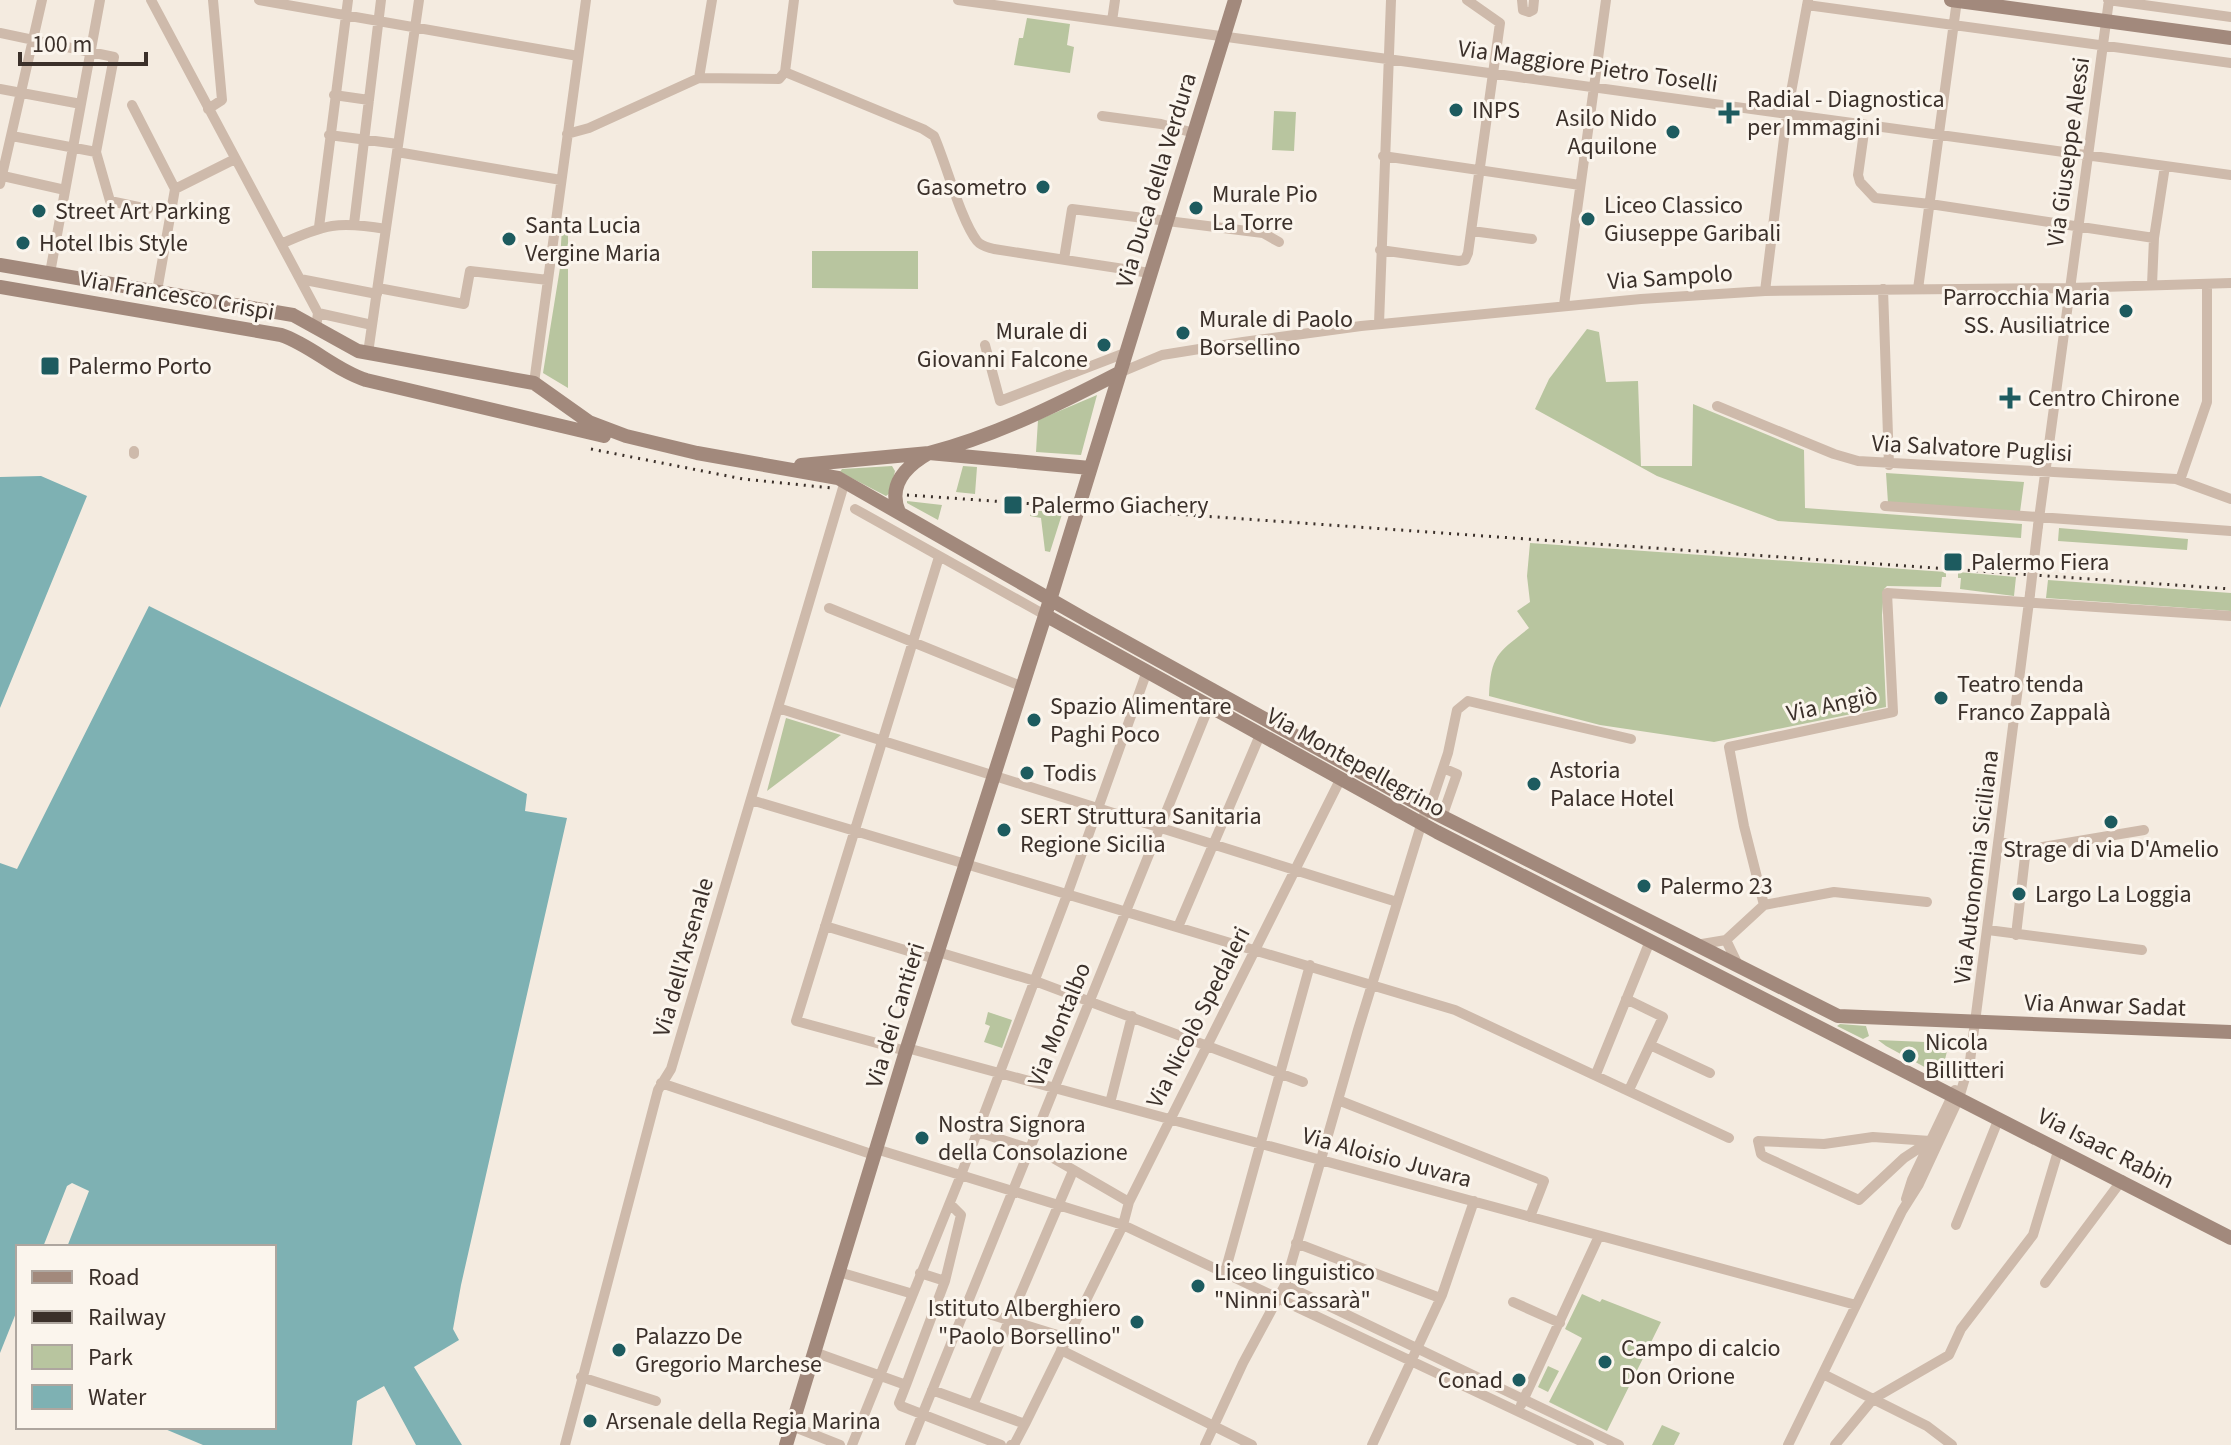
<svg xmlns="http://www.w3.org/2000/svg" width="2231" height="1445" font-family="'Source Sans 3',sans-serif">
  <rect width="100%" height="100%" fill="#f4ebe0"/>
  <!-- green -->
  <path fill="#b8c59f" d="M 1027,18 L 1070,24 L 1067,45 L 1074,47 L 1070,73 L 1014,65 L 1019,38 L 1023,38 Z
    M 1274,111 L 1296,112 L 1294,151 L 1272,150 Z
    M 562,227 L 568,227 L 568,264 L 560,262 Z
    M 812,251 L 918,251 L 918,289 L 812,288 Z
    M 560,268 L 568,269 L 568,388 L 543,373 Z
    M 1587,329 L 1599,332 L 1606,382 L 1638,381 L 1641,466 L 1692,466 L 1693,404 L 1804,450 L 1805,508 L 2022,524 L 2021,538 L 1778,521 L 1657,476 L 1535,409 L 1549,379 Z
    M 1097,395 L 1081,455 L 1036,452 L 1038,420 Z
    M 892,466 L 895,471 L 890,493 L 886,496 L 840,472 L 842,469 Z
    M 963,466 L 977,467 L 975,494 L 956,492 Z
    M 1886,473 L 2024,482 L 2020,512 L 1888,503 Z
    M 907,501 L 942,505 L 938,520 L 907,503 Z
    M 1031,511 L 1063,511 L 1050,552 L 1045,551 L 1041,518 L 1030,516 Z
    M 2059,528 L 2188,539 L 2187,550 L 2058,541 Z
    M 1530,543 L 1946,572 L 1946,577 L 1942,577 L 1941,587 L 1887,586 L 1884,589 L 1882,615 L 1886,707 L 1714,742 L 1600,725 L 1489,696 C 1491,654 1498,653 1529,628 L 1517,611 L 1530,602 L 1527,576 Z
    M 1958,572 L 2016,577 L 2014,596 L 1960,589 L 1961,578 L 1958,578 Z
    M 2048,580 L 2231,593 L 2231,611 L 2046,598 Z
    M 786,718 L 841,735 L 767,791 Z
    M 988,1012 L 1012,1020 L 1002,1048 L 984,1042 L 990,1026 L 985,1024 Z
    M 1840,1024 L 1866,1026 L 1869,1036 L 1863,1039 L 1837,1026 Z
    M 1878,1040 L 1949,1043 L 1941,1076 L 1886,1046 Z
    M 1582,1294 L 1600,1302 L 1602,1299 L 1661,1322 L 1607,1431 L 1549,1402 L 1582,1338 L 1565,1329 Z
    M 1548,1366 L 1559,1371 L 1548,1392 L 1538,1387 Z
    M 1662,1425 L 1680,1433 L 1674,1445 L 1652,1445 Z"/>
  <!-- water -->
  <path fill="#7eb1b3" d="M 41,476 L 87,496 L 0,708 L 0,477 Z
    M 149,606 L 523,792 L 527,794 L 525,811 L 567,818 L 461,1285 L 453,1329 L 459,1340 L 414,1367 L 462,1445 L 416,1445 L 384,1386 L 357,1401 L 352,1445 L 203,1445 L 165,1429 L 274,1427 L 274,1247 L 67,1247 L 89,1191 L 72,1183 L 67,1186 L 43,1247 L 18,1247 L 18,1308 L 0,1353 L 0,863 L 17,869 Z"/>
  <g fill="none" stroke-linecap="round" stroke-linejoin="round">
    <!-- street -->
    <path stroke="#cebaab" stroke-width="10" d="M 151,0 L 318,313 L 316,328
      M 259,0 L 578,56
      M 958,0 L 2231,175
      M 1522,0 L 1523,10 L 1529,12 L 1533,10 L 1534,0
      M 2108,0 L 2231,17
      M 1807,5 L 2231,63
      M 1112,21 L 1115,0
      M 0,33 L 114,57 L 96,152 L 110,201 L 148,209
      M 785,72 L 923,129 L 934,136 C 946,163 961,221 977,241 C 982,247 988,247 994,249 L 1150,273
      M 785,72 L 794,0
      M 699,78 L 712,0
      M 0,89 L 81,104
      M 334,95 L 369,100
      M 132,105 L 175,189
      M 208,109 L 222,100 L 213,0
      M 1102,116 L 1161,124 L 1194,133
      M 1865,125 L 1858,175 L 1860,182 L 1875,198 L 1930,204 L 2154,238
      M 567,134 L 589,128 L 699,78 L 779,79 L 785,72
      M 329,135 L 398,144
      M 12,136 L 96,152
      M 397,152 L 561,180
      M 1383,156 L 1580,185
      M 3,176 L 65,190
      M 0,184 L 42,0
      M 175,189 L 235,159
      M 354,224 L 381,0
      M 319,227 L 348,0
      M 1472,231 L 1532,239
      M 281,244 C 325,224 338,221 386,229
      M 1380,250 L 1459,261 L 1465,260 L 1468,253 L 1500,23 L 1467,0
      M 1064,259 L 1072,209 L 1263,233 L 1279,242
      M 50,273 L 100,0
      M 300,279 L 377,294
      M 2152,285 L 2154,238 L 2165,166
      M 378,288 L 464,304 L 470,271 L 548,280
      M 1883,289 L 1889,465
      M 1918,289 L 1957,0
      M 157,291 L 175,189
      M 1765,291 L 1787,114 L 1808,0
      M 1564,305 L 1606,0
      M 318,313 L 372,325
      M 1379,324 L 1391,0
      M 985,345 L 1000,401 L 1125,353
      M 368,353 L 419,0
      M 1119,373 L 1162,355 L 1243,342 L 1361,326 L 1641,299 L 1765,291 L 2070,288 L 2231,283
      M 534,383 L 586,0
      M 1717,406 L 1834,454 L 1858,461 L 2176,479 L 2231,499
      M 134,451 L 134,454
      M 2180,480 L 2207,402 L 2207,284
      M 1885,506 L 2231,531
      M 855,509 L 1045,615
      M 2038,526 L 2109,0
      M 829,608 L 1023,687
      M 778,708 L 1397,902
      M 751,800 L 1455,1010 L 1729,1138
      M 1429,810 L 1448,753 L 1457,710 L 1468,701 L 1631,739
      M 1442,817 L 1457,774 L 1443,768
      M 1999,841 L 2026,848 L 2037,848 L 2144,830
      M 1764,905 L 1834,892 L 1927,902
      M 825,926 L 935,959
      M 1178,927 L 1260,735
      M 1988,930 L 2142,950
      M 2016,935 L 2026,848
      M 1726,940 L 1764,905 L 1744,826 L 1729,747 L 1893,712 L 1887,593 L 2231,616
      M 1726,940 L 1739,967
      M 1696,945 L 1726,940
      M 938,952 L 1035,981 L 1303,1082
      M 1626,999 L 1663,1017 L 1629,1090
      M 1650,1045 L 1710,1073
      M 907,1048 L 1856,1305
      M 906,1051 L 796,1021 L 939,557
      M 1596,1074 L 1650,941
      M 661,1083 L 874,1155
      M 1338,1100 L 1544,1181 L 1530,1217
      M 1110,1103 L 1132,1016
      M 978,1132 L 1046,1154 L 1129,1202
      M 1873,1137 L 1930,1141 L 1904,1158 L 1859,1200 L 1765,1157 L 1761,1154 L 1758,1141 L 1824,1144 Z
      M 876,1149 L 1123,1225 L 1589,1445
      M 1906,1199 L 1912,1180 L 1955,1090
      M 1956,1225 L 1999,1118
      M 1296,1243 L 1440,1298
      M 839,1272 L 913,1294
      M 1225,1272 L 1310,965
      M 920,1273 L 945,1281 L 961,1215 L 950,1204
      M 2045,1283 L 2122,1180
      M 1285,1285 L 1619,1445
      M 1513,1302 L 1560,1323
      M 966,1307 L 1067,1338
      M 1061,1350 L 1252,1445
      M 814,1352 L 906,1385 L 899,1403 L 901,1406 L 1001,1445
      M 1823,1374 L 1927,1426 L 1952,1445
      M 581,1377 L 656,1401
      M 906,1385 L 945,1281
      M 932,1390 L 1025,1424
      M 973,1405 L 1073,1171
      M 1521,1405 L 1599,1236
      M 792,1426 L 840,1445
      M 565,1445 L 658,1090 L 671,1069 L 845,481
      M 852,1445 L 961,1175 L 1067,895 L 1147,671
      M 910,1445 L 1209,706
      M 1011,1445 L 1015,1443 L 1025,1424 L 1123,1225 L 1129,1202 L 1340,780
      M 1205,1445 L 1243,1363 L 1285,1285 L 1358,1030 L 1426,809
      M 1372,1445 L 1442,1295 L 1474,1201
      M 1788,1445 L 1902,1211 L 1919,1184 L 1959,1098 L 1970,1061 L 2030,594
      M 1835,1445 L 1873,1399 L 1949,1355 L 1961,1329 L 2033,1235 L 2059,1148"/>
    <!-- secondary -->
    <path stroke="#a2897c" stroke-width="14" d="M 1951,0 L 2231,38
      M 0,265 L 293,315 L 358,351 L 534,383 L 589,422 L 626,436 L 697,453 L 838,478 L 1088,621 L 1429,810 L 1838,1016 L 2231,1032
      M 0,287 L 281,335 C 311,345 335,370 366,380 L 604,436
      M 801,465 L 929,453 C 995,436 1059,404 1119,373
      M 899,512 C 887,485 906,466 929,453 L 1090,468
      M 1045,615 L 1437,832 L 2231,1238
      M 786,1445 L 906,1051 L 1050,600 L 1235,0"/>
    <!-- rail -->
    <path stroke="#3b302a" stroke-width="3" stroke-dasharray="2 6" stroke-linecap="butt" d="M 591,449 L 743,479 L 832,488
      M 907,495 L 1064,506
      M 1090,508 L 2231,589"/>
    <!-- street-bridge -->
    <path stroke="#cebaab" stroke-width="10" d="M 2030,594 L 2038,526"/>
  </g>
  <!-- markers -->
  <g fill="#1d5b5f" stroke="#fbf5ed" stroke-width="3">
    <circle cx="1456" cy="110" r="8"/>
    <path d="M1725 101h8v8h8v8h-8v8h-8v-8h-8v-8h8z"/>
    <circle cx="1673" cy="132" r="8"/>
    <circle cx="1043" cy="187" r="8"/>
    <circle cx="1196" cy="208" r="8"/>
    <circle cx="39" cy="211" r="8"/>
    <circle cx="1588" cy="219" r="8"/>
    <circle cx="509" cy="239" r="8"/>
    <circle cx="23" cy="243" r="8"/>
    <circle cx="2126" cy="311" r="8"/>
    <circle cx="1183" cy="333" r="8"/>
    <circle cx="1104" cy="345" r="8"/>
    <rect x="40" y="356" width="20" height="20" rx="4"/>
    <path d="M2006 386h8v8h8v8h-8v8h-8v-8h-8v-8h8z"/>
    <rect x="1003" y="495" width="20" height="20" rx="4"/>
    <rect x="1943" y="552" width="20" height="20" rx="4"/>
    <circle cx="1941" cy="698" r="8"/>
    <circle cx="1034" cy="720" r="8"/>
    <circle cx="1027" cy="773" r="8"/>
    <circle cx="1534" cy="784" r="8"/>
    <circle cx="2111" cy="822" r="8"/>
    <circle cx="1004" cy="830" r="8"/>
    <circle cx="1644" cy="886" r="8"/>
    <circle cx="2019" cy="894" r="8"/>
    <circle cx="1909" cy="1056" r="8"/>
    <circle cx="922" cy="1138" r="8"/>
    <circle cx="1198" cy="1286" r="8"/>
    <circle cx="1137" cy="1322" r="8"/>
    <circle cx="619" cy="1350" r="8"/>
    <circle cx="1605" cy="1362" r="8"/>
    <circle cx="1519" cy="1380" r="8"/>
    <circle cx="590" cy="1421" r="8"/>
  </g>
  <g text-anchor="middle" stroke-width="6" stroke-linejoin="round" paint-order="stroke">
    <!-- street labels -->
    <g font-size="24" fill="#3b302a" stroke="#fbf5ed">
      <text transform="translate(1588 66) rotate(8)" y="8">Via Maggiore Pietro Toselli</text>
      <text transform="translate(2068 152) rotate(-82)" y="8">Via Giuseppe Alessi</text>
      <text transform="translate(1156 180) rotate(-73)" y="8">Via Duca della Verdura</text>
      <text transform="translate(1670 277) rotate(-4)" y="8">Via Sampolo</text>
      <text transform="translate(177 295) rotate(10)" y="8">Via Francesco Crispi</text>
      <text transform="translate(1972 448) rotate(3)" y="8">Via Salvatore Puglisi</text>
      <text transform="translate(1832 704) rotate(-12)" y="8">Via Angiò</text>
      <text transform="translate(1356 762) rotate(29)" y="8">Via Montepellegrino</text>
      <text transform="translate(1976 867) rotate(-83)" y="8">Via Autonomia Siciliana</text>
      <text transform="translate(683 957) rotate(-74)" y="8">Via dell'Arsenale</text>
      <text transform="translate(2105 1005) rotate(2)" y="8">Via Anwar Sadat</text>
      <text transform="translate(895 1015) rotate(-73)" y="8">Via dei Cantieri</text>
      <text transform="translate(1198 1017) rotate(-63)" y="8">Via Nicolò Spedaleri</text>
      <text transform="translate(1059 1024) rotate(-68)" y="8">Via Montalbo</text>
      <text transform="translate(2106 1148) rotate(27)" y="8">Via Isaac Rabin</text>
      <text transform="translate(1387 1157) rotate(15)" y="8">Via Aloisio Juvara</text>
    </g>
    <!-- poi labels -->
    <g font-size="24" fill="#3b302a" stroke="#fbf5ed" text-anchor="start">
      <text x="1747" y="107">Radial - Diagnostica<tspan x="1747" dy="28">per Immagini</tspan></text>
      <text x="1472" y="118">INPS</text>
      <text x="1657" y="126" text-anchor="end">Asilo Nido<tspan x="1657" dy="28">Aquilone</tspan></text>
      <text x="1027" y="195" text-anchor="end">Gasometro</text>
      <text x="1212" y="202">Murale Pio<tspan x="1212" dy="28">La Torre</tspan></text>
      <text x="1604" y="213">Liceo Classico<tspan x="1604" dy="28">Giuseppe Garibali</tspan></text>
      <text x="55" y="219">Street Art Parking</text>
      <text x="525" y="233">Santa Lucia<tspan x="525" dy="28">Vergine Maria</tspan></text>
      <text x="39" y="251">Hotel Ibis Style</text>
      <text x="2110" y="305" text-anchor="end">Parrocchia Maria<tspan x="2110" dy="28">SS. Ausiliatrice</tspan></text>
      <text x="1199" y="327">Murale di Paolo<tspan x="1199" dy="28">Borsellino</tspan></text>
      <text x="1088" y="339" text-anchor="end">Murale di<tspan x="1088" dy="28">Giovanni Falcone</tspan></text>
      <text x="68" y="374">Palermo Porto</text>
      <text x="2028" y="406">Centro Chirone</text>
      <text x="1031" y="513">Palermo Giachery</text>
      <text x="1971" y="570">Palermo Fiera</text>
      <text x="1957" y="692">Teatro tenda<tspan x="1957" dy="28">Franco Zappalà</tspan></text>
      <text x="1050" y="714">Spazio Alimentare<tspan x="1050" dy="28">Paghi Poco</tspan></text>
      <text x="1550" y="778">Astoria<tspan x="1550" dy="28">Palace Hotel</tspan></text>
      <text x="1043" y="781">Todis</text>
      <text x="1020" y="824">SERT Struttura Sanitaria<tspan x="1020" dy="28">Regione Sicilia</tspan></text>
      <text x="2111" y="857" text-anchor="middle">Strage di via D'Amelio</text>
      <text x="1660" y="894">Palermo 23</text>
      <text x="2035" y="902">Largo La Loggia</text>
      <text x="1925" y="1050">Nicola<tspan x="1925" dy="28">Billitteri</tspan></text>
      <text x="938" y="1132">Nostra Signora<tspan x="938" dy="28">della Consolazione</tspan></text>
      <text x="1214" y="1280">Liceo linguistico<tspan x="1214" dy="28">"Ninni Cassarà"</tspan></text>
      <text x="1121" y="1316" text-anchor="end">Istituto Alberghiero<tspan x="1121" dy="28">"Paolo Borsellino"</tspan></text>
      <text x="635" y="1344">Palazzo De<tspan x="635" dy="28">Gregorio Marchese</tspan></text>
      <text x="1621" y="1356">Campo di calcio<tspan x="1621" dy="28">Don Orione</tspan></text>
      <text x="1503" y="1388" text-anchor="end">Conad</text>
      <text x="606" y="1429">Arsenale della Regia Marina</text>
    </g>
  </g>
  <!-- legend -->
  <rect x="16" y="1245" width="260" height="184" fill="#fbf5ed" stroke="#aea69f" stroke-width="2"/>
  <rect x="32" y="1271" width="40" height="12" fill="#a2897c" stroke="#aea69f" stroke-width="2"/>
  <text x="88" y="1285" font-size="24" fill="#3b302a">Road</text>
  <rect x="32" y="1311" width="40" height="12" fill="#3b302a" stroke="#aea69f" stroke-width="2"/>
  <text x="88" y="1325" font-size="24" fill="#3b302a">Railway</text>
  <rect x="32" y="1345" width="40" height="24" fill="#b8c59f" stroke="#aea69f" stroke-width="2"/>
  <text x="88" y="1365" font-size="24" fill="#3b302a">Park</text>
  <rect x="32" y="1385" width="40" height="24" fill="#7eb1b3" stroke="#aea69f" stroke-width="2"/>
  <text x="88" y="1405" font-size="24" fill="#3b302a">Water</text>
  <!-- scale -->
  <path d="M20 52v12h126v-12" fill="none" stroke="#3b302a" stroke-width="4"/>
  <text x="32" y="52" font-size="24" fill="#3b302a" stroke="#fbf5ed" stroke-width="6" paint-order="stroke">100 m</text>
</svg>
